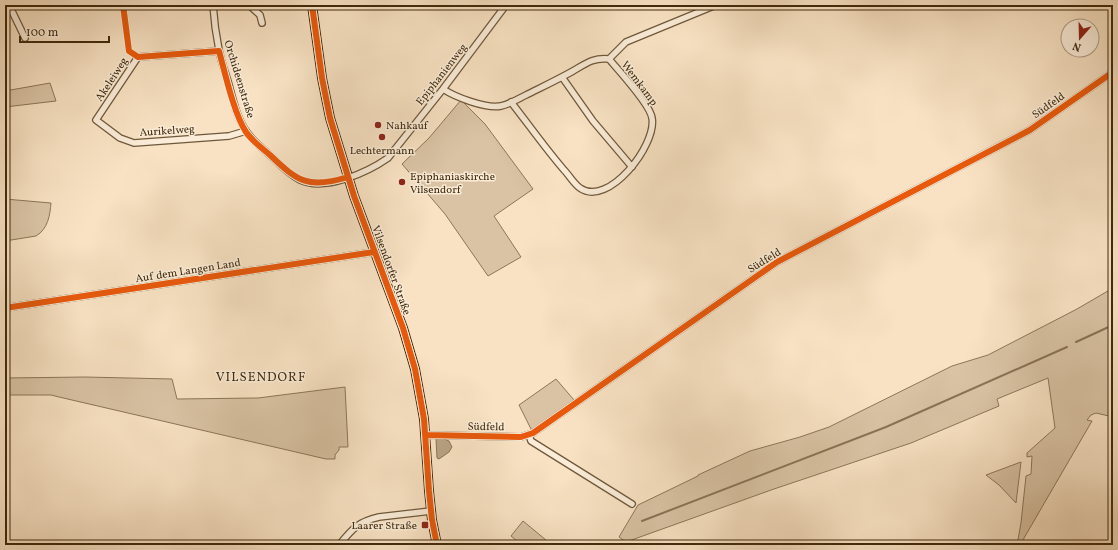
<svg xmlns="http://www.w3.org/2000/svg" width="1118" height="550" font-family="Vollkorn,serif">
  <rect width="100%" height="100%" fill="#f8e2c3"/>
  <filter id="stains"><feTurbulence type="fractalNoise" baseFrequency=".005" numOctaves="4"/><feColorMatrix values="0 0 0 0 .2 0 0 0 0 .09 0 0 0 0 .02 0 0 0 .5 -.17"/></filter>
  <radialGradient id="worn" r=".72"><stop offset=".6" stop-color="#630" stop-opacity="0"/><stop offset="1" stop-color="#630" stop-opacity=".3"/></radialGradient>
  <!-- green -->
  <path fill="#d9c3a4" stroke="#8c7658" d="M 50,83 L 56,101 L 5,107 L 5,91 Z
    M 461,100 L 485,124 L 533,189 L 494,216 L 521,257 L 488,276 L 445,214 L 402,164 L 429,138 Z
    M 5,199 L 51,203 C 50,215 48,229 36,236 L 5,241 Z
    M 1113,288 L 1113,417 L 1096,413 L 1091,415 L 1087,420 L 1092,421 L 1020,545 L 1017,545 L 1021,523 L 1026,476 L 1031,474 L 1032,456 L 1027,457 L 1027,453 L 1055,428 L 1048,378 L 997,399 L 999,406 L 911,443 L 774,489 L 626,542 L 619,537 L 638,505 L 698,476 L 698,475 L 750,451 L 800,437 L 829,427 L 952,366 L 988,355 L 1077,309 Z
    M 85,377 L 172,379 L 177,399 L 258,398 L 345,387 L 348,447 L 339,447 L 339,450 L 335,455 L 335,459 L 326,459 L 59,397 L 51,395 L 5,395 L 5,378 Z
    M 556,379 L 574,400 L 532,431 L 519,405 Z
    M 1021,462 L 1016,503 L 999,485 L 986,475 Z
    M 523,521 L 552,545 L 522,545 L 511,536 Z"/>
  <!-- water -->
  <path fill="#b9a385" stroke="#897355" d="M 442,438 L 449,441 L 452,447 L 449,452 L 439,459 L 437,458 L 436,439 Z"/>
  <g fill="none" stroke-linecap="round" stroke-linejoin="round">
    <!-- stream -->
    <path stroke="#897355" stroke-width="2" d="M 1076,342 L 1113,325
      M 642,521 L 886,427 L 1067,347"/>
    <!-- minor casing -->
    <g stroke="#6e583a" stroke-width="8">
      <path id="minor" d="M 9,5 L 25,38
        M 213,5 C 214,20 216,35 219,50 C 221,62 226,74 229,85 C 233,100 237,118 246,131 C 253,142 265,150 274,159 C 281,166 290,175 300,180 C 325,192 368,172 388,158 L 443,89 L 506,5
        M 249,5 L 260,15 L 262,23
        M 219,51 L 138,57 L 96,120 L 120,138 L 134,143 L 229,136 L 246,131
        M 609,59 L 626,42 L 716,5
        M 562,77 L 593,121 L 632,167
        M 443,89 C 455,97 486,109 501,106 C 510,104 518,99 526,95 C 542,87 557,80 573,71 C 585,64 594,57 609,59 C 619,71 650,104 652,118 C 657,145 608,208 580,188 C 574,184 569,175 564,170 C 545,148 529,125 511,102
        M 5,308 L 374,252
        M 426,435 L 521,437 L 533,433 L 777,262 L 1030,130 L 1113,72
        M 529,435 L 531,441 L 632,504
        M 339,545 C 353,528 358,522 379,517 L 431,511"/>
    </g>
    <!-- secondary casing -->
    <g stroke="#402a0d" stroke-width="10">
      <path id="secondary" d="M 312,5 L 322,78 L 330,118 L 354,196 L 403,328 L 415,369 L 424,419 L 429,491 L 432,520 L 437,545"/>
    </g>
    <!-- minor -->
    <use href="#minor" stroke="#faecd8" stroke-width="5.5"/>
    <!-- secondary -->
    <use href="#secondary" stroke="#faecd8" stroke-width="8"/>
    <!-- cycleway casing -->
    <g stroke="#faecd8" stroke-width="8">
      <path id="cycleway" d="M 123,5 L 129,51 L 138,57 L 219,51 C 225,73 234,114 246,132 C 252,141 262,148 270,155 C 298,182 309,189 348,177
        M 312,5 L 322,78 L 330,118 L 354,196 L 403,328 L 415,369 L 424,419 L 429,491 L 432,520 L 437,545
        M 5,308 L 374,252
        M 426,435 L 521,437 L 533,433 L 777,262 L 1030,130 L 1113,72"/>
    </g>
    <!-- cycleway -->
    <use href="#cycleway" stroke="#e8590c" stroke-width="6"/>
  </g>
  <!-- markers -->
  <g fill="#8f2418" stroke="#faecd8" stroke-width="1.5">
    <circle cx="378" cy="125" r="4"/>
    <circle cx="382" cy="137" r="4"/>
    <circle cx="402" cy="182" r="4"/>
    <rect x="421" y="521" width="8" height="8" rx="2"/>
  </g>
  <g text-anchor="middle" stroke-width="3" stroke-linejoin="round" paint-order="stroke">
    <!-- street labels -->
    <g font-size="11" fill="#402a0d" stroke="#faecd8">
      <text transform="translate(441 74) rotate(-52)" y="4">Epiphanienweg</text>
      <text transform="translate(111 79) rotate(-57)" y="4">Akeleiweg</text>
      <text transform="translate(240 79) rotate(73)" y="4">Orchideenstraße</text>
      <text transform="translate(640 83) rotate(53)" y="4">Wemkamp</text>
      <text transform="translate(1048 105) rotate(-35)" y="4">Südfeld</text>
      <text transform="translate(167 130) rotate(-4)" y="4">Aurikelweg</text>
      <text transform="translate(764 260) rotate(-32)" y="4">Südfeld</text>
      <text transform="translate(188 270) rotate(-9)" y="4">Auf dem Langen Land</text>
      <text transform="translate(392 270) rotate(70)" y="4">Vilsendorfer Straße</text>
      <text transform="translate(486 426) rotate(1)" y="4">Südfeld</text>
    </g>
    <!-- poi labels -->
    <g font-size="11" fill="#402a0d" stroke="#faecd8" text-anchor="start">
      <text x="386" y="129">Nahkauf</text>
      <text x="382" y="154" text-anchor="middle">Lechtermann</text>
      <text x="410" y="180">Epiphaniaskirche<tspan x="410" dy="13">Vilsendorf</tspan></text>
      <text x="417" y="529" text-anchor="end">Laarer Straße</text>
    </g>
    <!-- quarter labels -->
    <g font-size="13" letter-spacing="1" fill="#402a0d" stroke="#faecd8">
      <text x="261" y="381">VILSENDORF</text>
    </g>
  </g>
  <!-- margin -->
  <rect width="1118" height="550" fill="none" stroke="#f8e2c3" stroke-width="20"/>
  <rect x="6" y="6" width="1106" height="538" fill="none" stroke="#402a0d" stroke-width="2"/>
  <rect x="10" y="10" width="1098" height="530" fill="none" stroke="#402a0d"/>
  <!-- north arrow -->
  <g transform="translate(1080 38) rotate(200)"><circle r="19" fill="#faecd8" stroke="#b09e87"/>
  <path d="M0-3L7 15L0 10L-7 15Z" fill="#8f2418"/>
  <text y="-6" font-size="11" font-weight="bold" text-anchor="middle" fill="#402a0d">N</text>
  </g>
  <!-- scale -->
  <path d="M20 36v6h89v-6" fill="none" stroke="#402a0d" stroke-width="2"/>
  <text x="26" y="36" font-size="12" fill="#402a0d" stroke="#faecd8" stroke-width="3" paint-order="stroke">100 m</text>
  <rect width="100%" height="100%" filter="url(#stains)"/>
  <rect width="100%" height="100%" fill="url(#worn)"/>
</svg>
